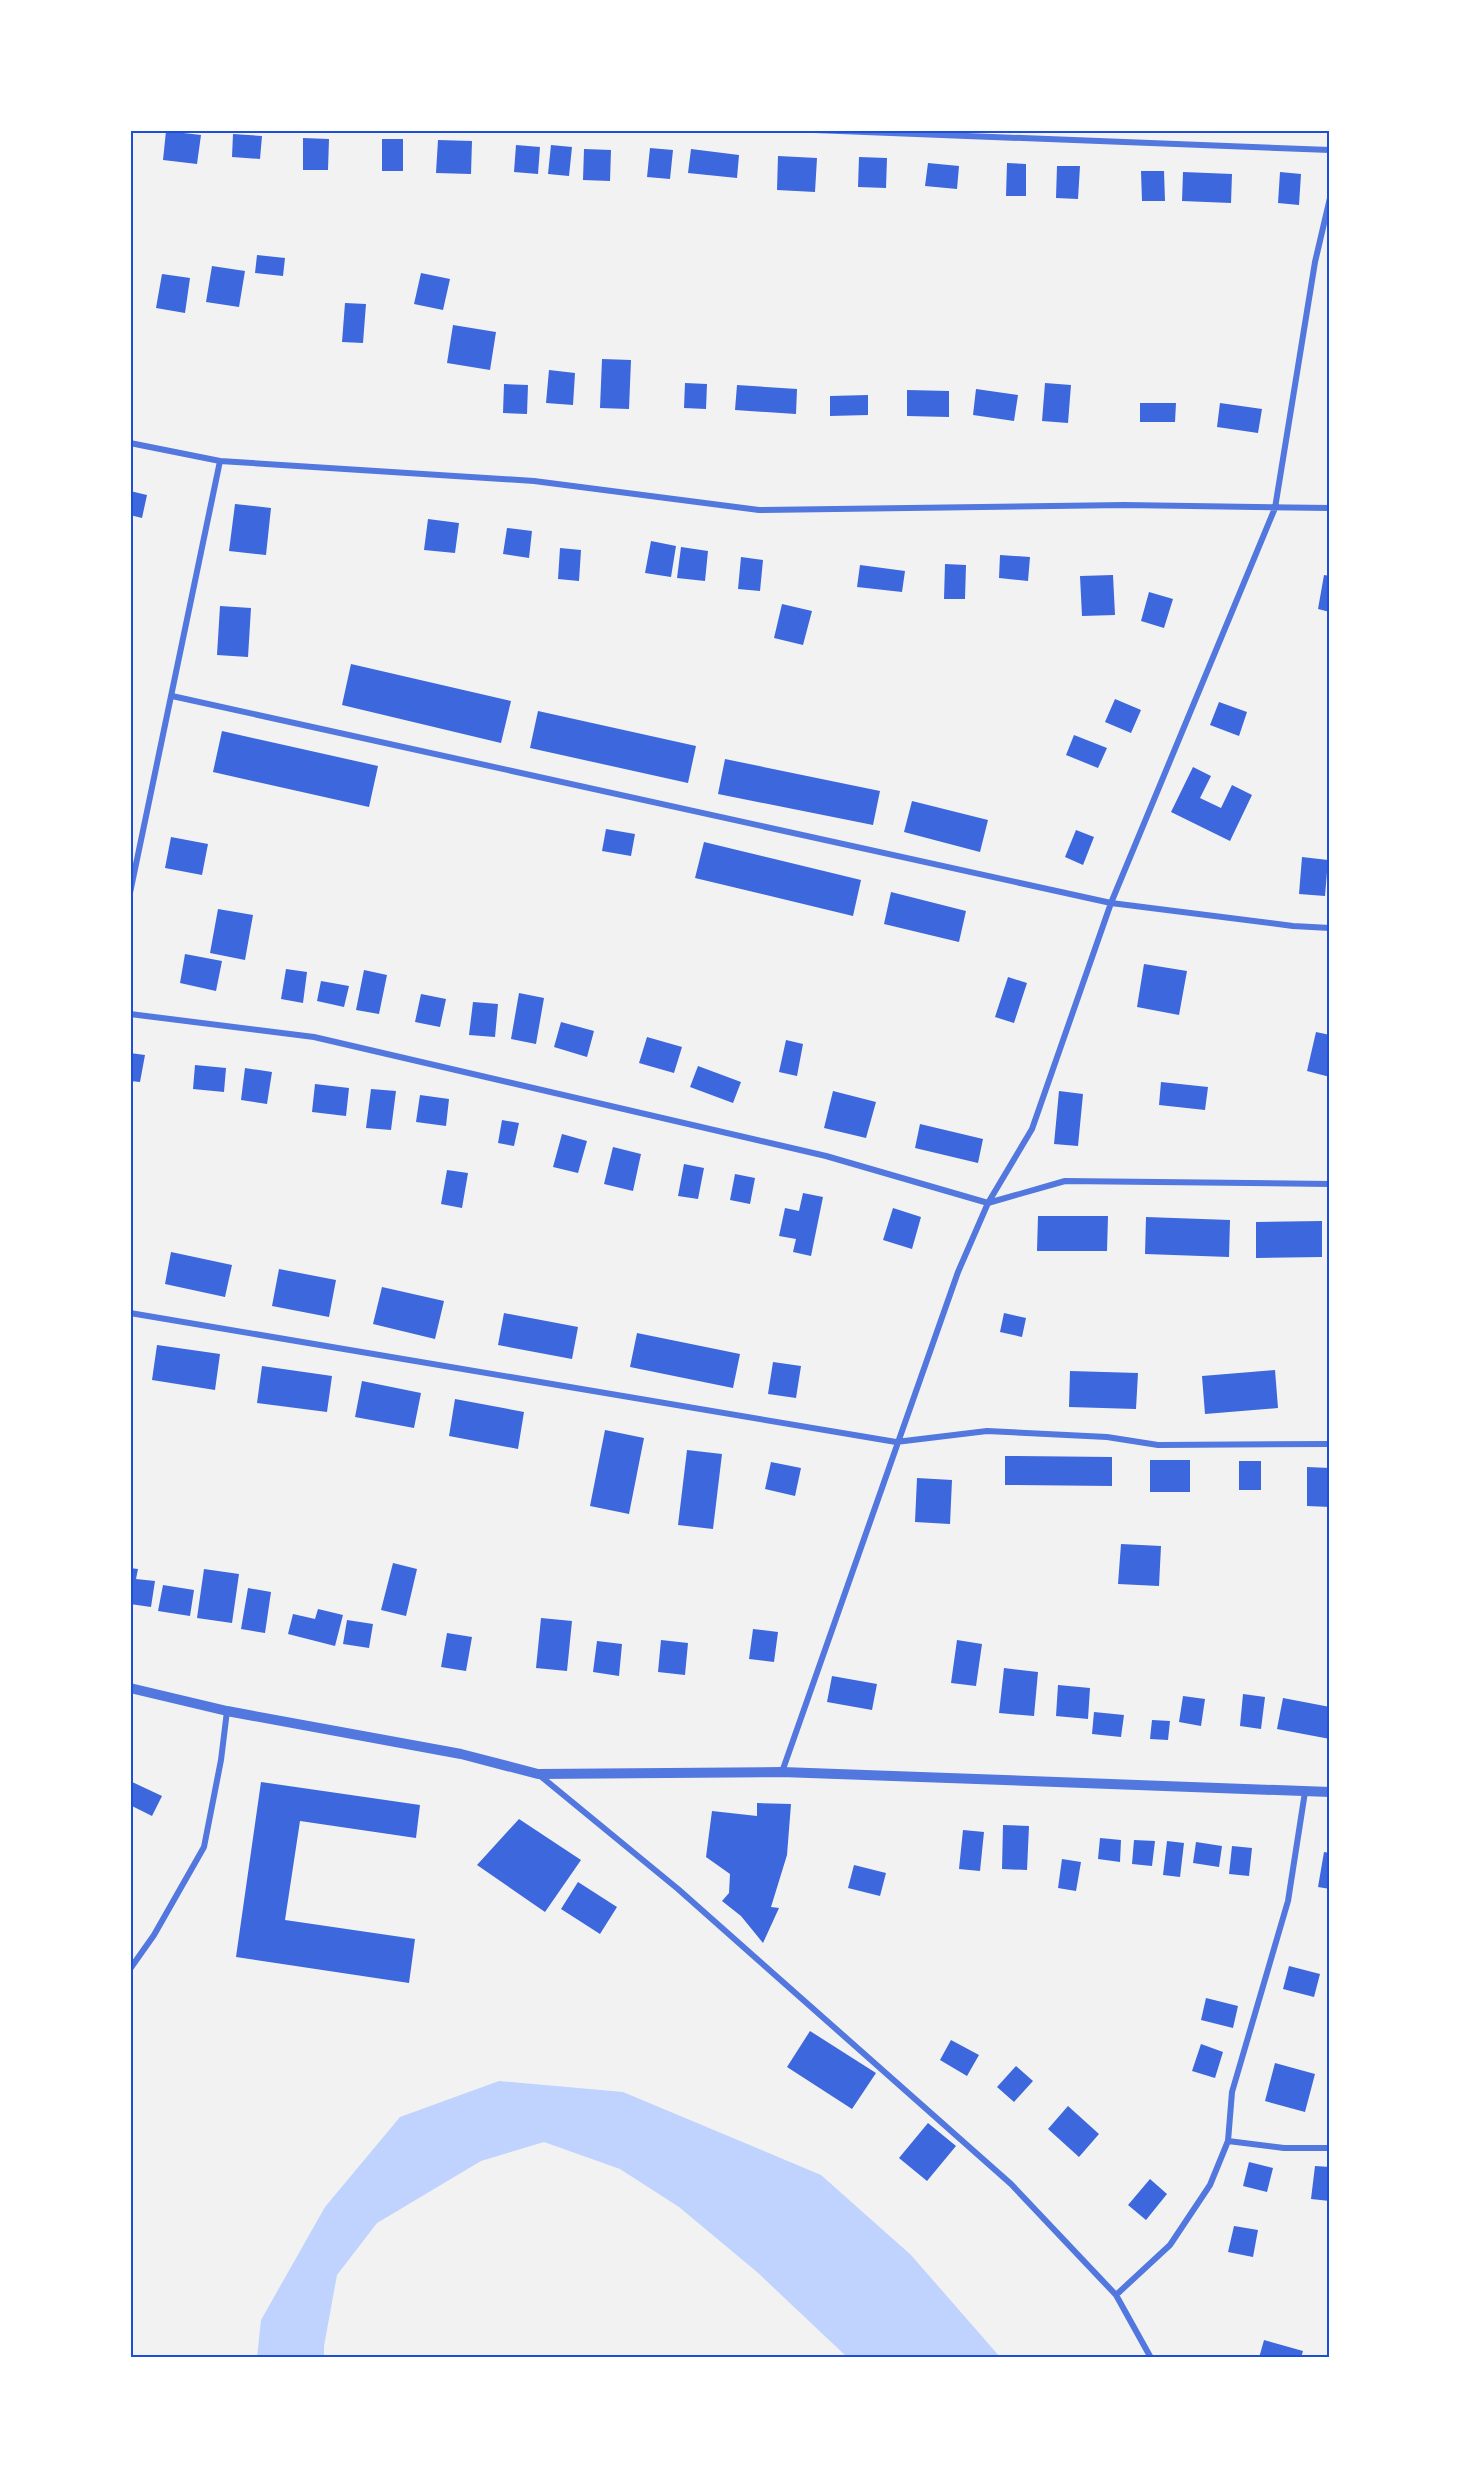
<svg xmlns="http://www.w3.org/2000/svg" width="1460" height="2488" font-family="'Crimson Pro',serif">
  <rect width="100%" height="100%" fill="#f2f2f2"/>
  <!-- water -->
  <path fill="#bfd3fe" d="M 499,2081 L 623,2092 L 821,2175 L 911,2255 L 1000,2357 L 847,2357 L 757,2272 L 679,2207 L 620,2169 L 544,2142 L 481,2161 L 377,2223 L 337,2275 L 324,2346 L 324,2357 L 257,2357 L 261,2320 L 325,2207 L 400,2117 Z"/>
  <!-- building -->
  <path fill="#3d67dc" d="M 166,131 L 201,135 L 197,164 L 163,160 Z
    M 233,134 L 262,136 L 260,159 L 232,157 Z
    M 303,138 L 329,139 L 328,170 L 303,170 Z
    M 382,139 L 403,139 L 403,171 L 382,171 Z
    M 438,140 L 472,141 L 471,174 L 436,173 Z
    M 516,145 L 540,147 L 538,174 L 514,172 Z
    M 551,145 L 572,147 L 569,176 L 548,174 Z
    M 650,148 L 673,150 L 670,179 L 647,177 Z
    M 584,149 L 611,150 L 610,181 L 583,180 Z
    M 691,149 L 739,155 L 737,178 L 688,173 Z
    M 778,156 L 817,158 L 815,192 L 777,190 Z
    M 859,157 L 887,158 L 886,188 L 858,187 Z
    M 928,163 L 959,166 L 957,189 L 925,186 Z
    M 1007,163 L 1026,164 L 1026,196 L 1006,196 Z
    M 1057,166 L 1080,166 L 1078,199 L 1056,198 Z
    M 1141,171 L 1164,171 L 1165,201 L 1142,201 Z
    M 1183,172 L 1232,174 L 1231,203 L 1182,201 Z
    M 1280,172 L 1301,174 L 1299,205 L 1278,203 Z
    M 257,255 L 285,258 L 283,276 L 255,273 Z
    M 212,266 L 245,271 L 239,307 L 206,302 Z
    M 421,273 L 450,279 L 443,310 L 414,304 Z
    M 162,274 L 190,278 L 185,313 L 156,308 Z
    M 345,303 L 366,304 L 363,343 L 342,342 Z
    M 453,325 L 496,332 L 490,370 L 447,363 Z
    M 602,359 L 631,360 L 629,409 L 600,408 Z
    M 549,370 L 575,373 L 573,405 L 546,403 Z
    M 685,383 L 707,384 L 706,409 L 684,408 Z
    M 1045,383 L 1071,385 L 1068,423 L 1042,421 Z
    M 504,384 L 528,385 L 527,414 L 503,413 Z
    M 737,385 L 797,389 L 796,414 L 735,410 Z
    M 976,389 L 1018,395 L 1014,421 L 973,415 Z
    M 907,390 L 949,391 L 949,417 L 907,416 Z
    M 868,395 L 868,415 L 830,416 L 830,396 Z
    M 1140,403 L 1176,403 L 1175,422 L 1140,422 Z
    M 1220,403 L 1262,409 L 1258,433 L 1217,427 Z
    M 130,491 L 147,495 L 142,518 L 130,515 Z
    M 235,504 L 271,508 L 266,555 L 229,551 Z
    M 428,519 L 459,523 L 455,553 L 424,550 Z
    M 507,528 L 532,531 L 529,558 L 503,554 Z
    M 651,541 L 676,546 L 671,577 L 645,573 Z
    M 681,547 L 708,551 L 705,581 L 677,578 Z
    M 560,548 L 581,550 L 579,581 L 558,579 Z
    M 1000,555 L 1030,557 L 1028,581 L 999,578 Z
    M 741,557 L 763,560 L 760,591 L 738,589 Z
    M 945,564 L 966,565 L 965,599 L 944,599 Z
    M 860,565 L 905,571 L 902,592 L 857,587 Z
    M 1113,575 L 1115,615 L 1082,616 L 1080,576 Z
    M 1324,575 L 1330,576 L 1330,612 L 1318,609 Z
    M 1149,592 L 1173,599 L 1164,628 L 1141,621 Z
    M 782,604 L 812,611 L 803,645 L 774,638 Z
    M 220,606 L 251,608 L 248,657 L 217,655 Z
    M 351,664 L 511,701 L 501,743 L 342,705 Z
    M 1115,699 L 1141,710 L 1131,733 L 1105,722 Z
    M 1219,702 L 1247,712 L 1239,736 L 1210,725 Z
    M 538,711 L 696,746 L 688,783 L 530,748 Z
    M 222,731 L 378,766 L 369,807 L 213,772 Z
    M 1074,735 L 1107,748 L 1098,768 L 1066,755 Z
    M 725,759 L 880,791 L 873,825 L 718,794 Z
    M 1193,767 L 1211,776 L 1200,798 L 1221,808 L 1232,785 L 1252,795 L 1230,841 L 1171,812 Z
    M 912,801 L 988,820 L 980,852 L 904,832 Z
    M 606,829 L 635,834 L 631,856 L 602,851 Z
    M 1076,830 L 1094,837 L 1083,865 L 1065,857 Z
    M 171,837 L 208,844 L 202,875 L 165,868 Z
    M 704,842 L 861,880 L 853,916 L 695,878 Z
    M 1302,857 L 1328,860 L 1325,896 L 1299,894 Z
    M 891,892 L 966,911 L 959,942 L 884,924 Z
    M 218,909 L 253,915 L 245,960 L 210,953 Z
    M 185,954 L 222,961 L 216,991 L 180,983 Z
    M 1144,964 L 1187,971 L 1179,1015 L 1137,1007 Z
    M 286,969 L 307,972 L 303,1003 L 281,999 Z
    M 364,970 L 387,975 L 379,1014 L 356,1010 Z
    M 1008,977 L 1027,983 L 1014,1023 L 995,1017 Z
    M 321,981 L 349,986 L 344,1007 L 317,1001 Z
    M 519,993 L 544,998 L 536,1044 L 511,1039 Z
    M 421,994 L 446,999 L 440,1027 L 415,1022 Z
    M 473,1002 L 498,1004 L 495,1037 L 469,1035 Z
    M 561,1022 L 594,1031 L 587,1057 L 554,1047 Z
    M 1316,1032 L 1330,1035 L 1330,1077 L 1307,1071 Z
    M 647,1037 L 682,1047 L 674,1073 L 639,1063 Z
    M 786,1040 L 803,1044 L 797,1076 L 779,1072 Z
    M 130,1053 L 145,1055 L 140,1082 L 130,1081 Z
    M 195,1065 L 226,1068 L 224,1092 L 193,1089 Z
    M 698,1066 L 741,1082 L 733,1103 L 690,1087 Z
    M 245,1068 L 272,1072 L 267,1104 L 241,1100 Z
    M 1161,1082 L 1208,1087 L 1205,1110 L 1159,1105 Z
    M 315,1084 L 349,1088 L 346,1116 L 312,1112 Z
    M 371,1089 L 396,1091 L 391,1130 L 366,1128 Z
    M 833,1091 L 876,1102 L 866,1138 L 824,1128 Z
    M 1059,1091 L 1083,1094 L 1078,1146 L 1054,1144 Z
    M 420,1095 L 449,1099 L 446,1126 L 416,1122 Z
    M 502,1120 L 519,1123 L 514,1146 L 498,1143 Z
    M 920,1124 L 983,1139 L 978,1163 L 915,1148 Z
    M 562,1134 L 587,1141 L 578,1173 L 553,1167 Z
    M 613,1147 L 641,1154 L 633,1191 L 604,1184 Z
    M 684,1164 L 704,1168 L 698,1199 L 678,1196 Z
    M 447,1170 L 468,1173 L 462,1208 L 441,1204 Z
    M 735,1174 L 755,1178 L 750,1204 L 730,1200 Z
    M 803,1193 L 823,1197 L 811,1256 L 793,1252 L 796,1239 L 779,1236 L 785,1208 L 799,1211 Z
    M 893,1208 L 921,1217 L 912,1249 L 883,1240 Z
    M 1038,1216 L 1108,1216 L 1107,1251 L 1037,1251 Z
    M 1146,1217 L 1230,1220 L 1229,1257 L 1145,1254 Z
    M 1322,1221 L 1322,1257 L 1256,1258 L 1256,1222 Z
    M 171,1252 L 232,1265 L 225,1297 L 165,1284 Z
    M 279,1269 L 336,1280 L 329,1317 L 272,1306 Z
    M 382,1287 L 444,1301 L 435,1339 L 373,1324 Z
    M 504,1313 L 578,1327 L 572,1359 L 498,1345 Z
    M 1004,1313 L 1026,1318 L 1022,1337 L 1000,1332 Z
    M 637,1333 L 740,1354 L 733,1388 L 630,1367 Z
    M 157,1345 L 220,1354 L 215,1390 L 152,1380 Z
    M 773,1362 L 801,1366 L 796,1398 L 768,1394 Z
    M 262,1366 L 332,1376 L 327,1412 L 257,1403 Z
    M 1275,1370 L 1278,1408 L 1205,1414 L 1202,1376 Z
    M 1070,1371 L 1138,1373 L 1136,1409 L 1069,1407 Z
    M 362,1381 L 421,1393 L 414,1428 L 355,1417 Z
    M 455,1399 L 524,1412 L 518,1449 L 449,1436 Z
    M 605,1430 L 644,1438 L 629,1514 L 590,1506 Z
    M 687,1450 L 722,1454 L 713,1529 L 678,1525 Z
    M 1005,1456 L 1112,1457 L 1112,1486 L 1005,1485 Z
    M 1150,1460 L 1190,1460 L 1190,1492 L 1150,1492 Z
    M 1239,1461 L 1261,1461 L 1261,1490 L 1239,1490 Z
    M 771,1462 L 801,1468 L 795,1496 L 765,1489 Z
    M 1307,1467 L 1330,1468 L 1330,1507 L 1307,1506 Z
    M 917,1478 L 952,1480 L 950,1524 L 915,1522 Z
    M 1121,1544 L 1161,1546 L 1159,1586 L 1118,1584 Z
    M 393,1563 L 417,1569 L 406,1616 L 381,1610 Z
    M 130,1568 L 138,1569 L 136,1579 L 155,1581 L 151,1607 L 130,1604 Z
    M 204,1569 L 239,1574 L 232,1623 L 197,1618 Z
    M 163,1585 L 194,1590 L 190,1616 L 158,1611 Z
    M 248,1588 L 271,1592 L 265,1633 L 241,1629 Z
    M 318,1609 L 343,1615 L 335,1646 L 288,1634 L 293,1614 L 315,1619 Z
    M 541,1618 L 572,1621 L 567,1671 L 536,1668 Z
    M 347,1620 L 373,1624 L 369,1648 L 343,1644 Z
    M 753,1629 L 778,1632 L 774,1662 L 749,1659 Z
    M 447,1633 L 472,1637 L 466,1671 L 441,1667 Z
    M 661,1640 L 688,1643 L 685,1675 L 658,1672 Z
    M 957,1640 L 982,1644 L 976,1686 L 951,1683 Z
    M 597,1641 L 622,1644 L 619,1676 L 593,1672 Z
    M 1004,1668 L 1038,1672 L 1034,1716 L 999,1713 Z
    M 832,1676 L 877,1684 L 872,1710 L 827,1702 Z
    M 1058,1685 L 1090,1688 L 1088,1719 L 1056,1716 Z
    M 1243,1694 L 1265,1697 L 1261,1729 L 1240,1726 Z
    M 1183,1696 L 1205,1699 L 1201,1726 L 1179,1722 Z
    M 1283,1698 L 1330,1707 L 1330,1739 L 1277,1729 Z
    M 1094,1712 L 1124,1715 L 1121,1737 L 1092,1734 Z
    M 1152,1720 L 1170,1721 L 1168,1740 L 1150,1739 Z
    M 130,1781 L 162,1796 L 152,1816 L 130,1805 Z
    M 261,1782 L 420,1805 L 416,1838 L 300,1821 L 285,1920 L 415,1939 L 409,1983 L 236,1957 Z
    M 757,1803 L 791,1804 L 787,1855 L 771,1907 L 779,1908 L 763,1943 L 741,1916 L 722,1901 L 729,1893 L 730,1874 L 706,1857 L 712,1811 L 757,1816 Z
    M 519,1819 L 581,1860 L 545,1912 L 477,1865 Z
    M 1003,1825 L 1029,1826 L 1027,1870 L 1002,1869 Z
    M 963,1830 L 984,1832 L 980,1871 L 959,1869 Z
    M 1100,1838 L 1121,1840 L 1120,1862 L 1098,1859 Z
    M 1134,1840 L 1155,1841 L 1152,1866 L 1132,1864 Z
    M 1167,1841 L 1184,1843 L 1180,1877 L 1163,1875 Z
    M 1196,1842 L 1222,1846 L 1219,1867 L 1193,1863 Z
    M 1232,1846 L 1252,1848 L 1249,1876 L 1229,1874 Z
    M 1324,1852 L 1330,1853 L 1330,1889 L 1318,1887 Z
    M 1062,1859 L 1081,1862 L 1076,1891 L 1058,1888 Z
    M 854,1865 L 886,1873 L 880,1896 L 848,1888 Z
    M 578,1882 L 617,1907 L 600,1934 L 561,1909 Z
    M 1289,1966 L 1320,1974 L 1314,1997 L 1283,1989 Z
    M 1206,1998 L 1238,2006 L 1233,2028 L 1201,2020 Z
    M 810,2031 L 876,2073 L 852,2109 L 787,2067 Z
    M 951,2040 L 979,2055 L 967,2076 L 940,2060 Z
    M 1201,2044 L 1223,2052 L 1215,2078 L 1192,2071 Z
    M 1275,2063 L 1315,2074 L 1305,2112 L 1265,2101 Z
    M 1016,2066 L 1033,2081 L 1014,2102 L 997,2087 Z
    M 1068,2106 L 1099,2134 L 1079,2157 L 1048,2129 Z
    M 928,2123 L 956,2146 L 927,2181 L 899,2158 Z
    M 1249,2162 L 1273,2168 L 1267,2192 L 1243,2186 Z
    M 1315,2166 L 1330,2167 L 1330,2201 L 1311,2199 Z
    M 1150,2179 L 1167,2194 L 1146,2220 L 1128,2205 Z
    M 1234,2226 L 1258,2230 L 1253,2257 L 1228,2252 Z
    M 1264,2340 L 1303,2351 L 1301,2358 L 1259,2358 Z"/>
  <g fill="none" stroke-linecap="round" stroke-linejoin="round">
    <!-- minor -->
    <path stroke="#5277de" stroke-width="6" d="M 814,130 L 1330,150
      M 130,443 L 220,461 L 534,481 L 759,510 L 1124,505 L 1330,508
      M 172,696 L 1111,903 L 1293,926 L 1330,928
      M 130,893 L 220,461
      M 130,1014 L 314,1037 L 826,1156 L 988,1203 L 1065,1181 L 1330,1184
      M 130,1313 L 896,1442 L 987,1431 L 1107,1437 L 1158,1445 L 1330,1444
      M 782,1772 L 958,1272 L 988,1203 L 1032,1129 L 1111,903 L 1275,508 L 1315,262 L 1330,198
      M 538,1774 L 678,1889 L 1011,2184 L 1116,2295 L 1151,2358
      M 130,1969 L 154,1935 L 204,1847 L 221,1760 L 227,1711
      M 1228,2141 L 1284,2148 L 1330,2148
      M 1116,2295 L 1170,2245 L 1210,2185 L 1228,2141 L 1232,2092 L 1288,1901 L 1305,1792"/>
    <!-- tertiary -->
    <path stroke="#5277de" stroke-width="10" d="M 130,1688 L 227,1711 L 461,1754 L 538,1774 L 782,1772 L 1330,1792"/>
  </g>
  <!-- border -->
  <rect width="1460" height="2488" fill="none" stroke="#ffffff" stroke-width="264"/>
  <rect x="132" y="132" width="1196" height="2224" fill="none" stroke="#1d4ed8" stroke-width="2"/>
</svg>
